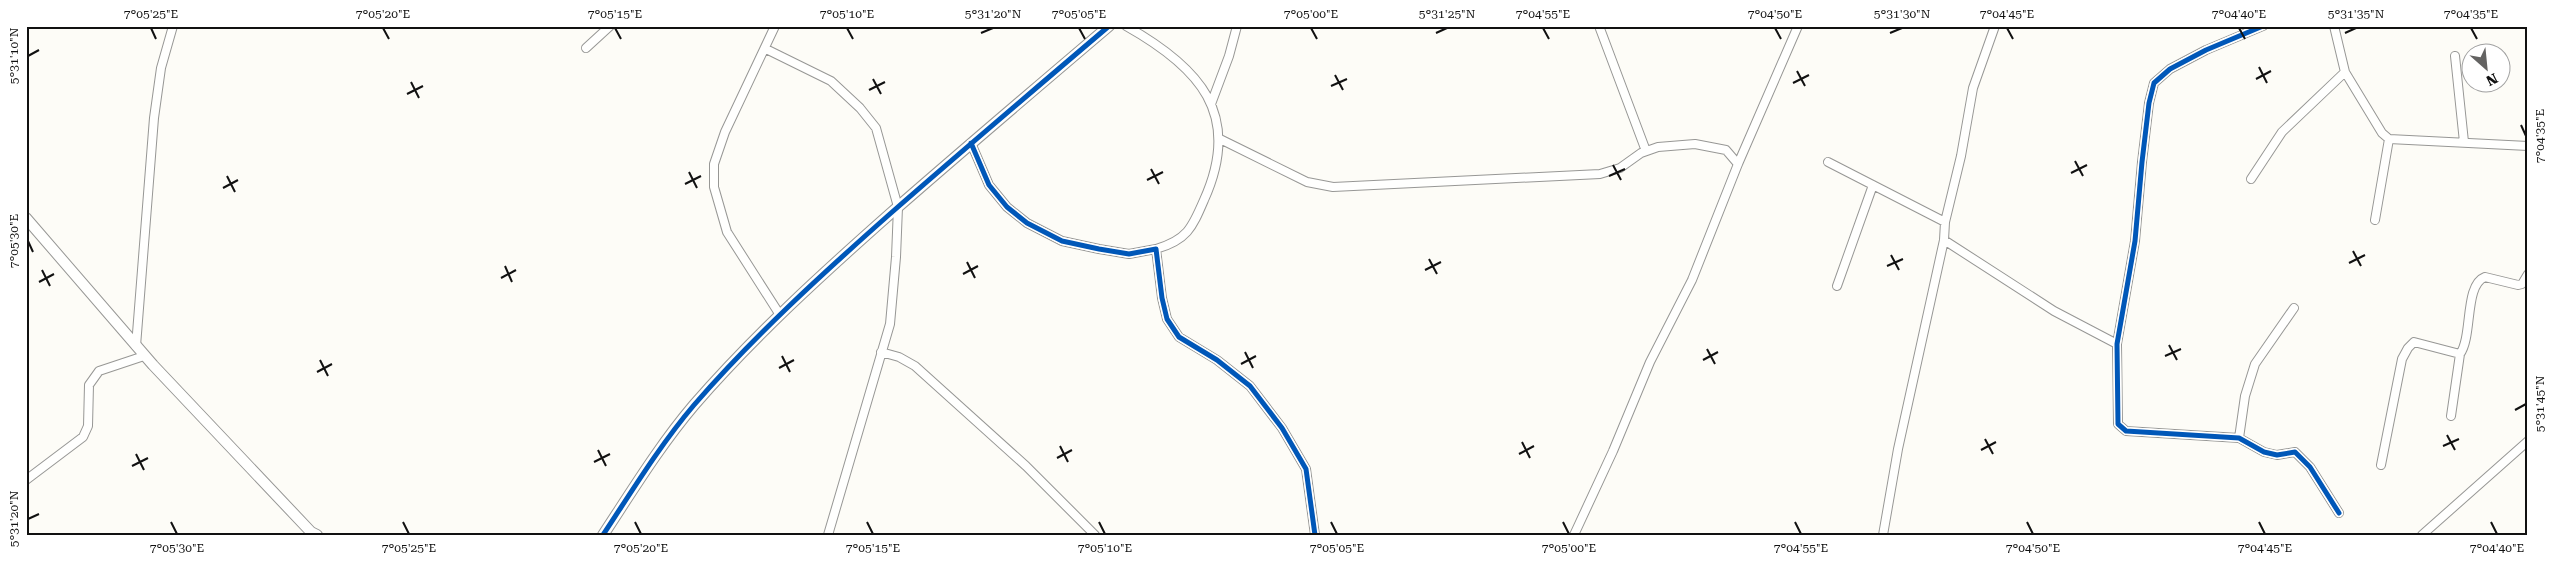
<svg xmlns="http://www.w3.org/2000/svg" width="2554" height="561" font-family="'Roboto Serif',serif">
  <rect width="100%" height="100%" fill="#fdfcf7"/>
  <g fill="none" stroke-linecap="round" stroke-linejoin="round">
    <!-- minor casing -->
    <g stroke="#979795" stroke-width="10">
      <path id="minor" d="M 775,26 L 725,132 L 714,164 L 714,187 L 727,232 L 780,315
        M 1126,26 C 1199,67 1243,114 1204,200 C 1192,228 1187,240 1156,249
        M 1599,26 L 1646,151
        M 2263,26 L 2206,50 L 2170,69 L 2154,83 L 2149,103 L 2142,162 L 2135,241 L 2117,344 L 2118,424 L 2126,431 L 2239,438 L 2264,452 L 2277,455 L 2295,452 L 2310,467 L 2339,513
        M 2334,26 L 2345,72 L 2382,133 L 2389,139 L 2528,146
        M 586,48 L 610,26
        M 766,49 L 831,81 L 860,108 L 876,128 L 898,207 L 896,257 L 890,324 L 828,535
        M 2455,56 L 2464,142
        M 1211,104 L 1229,56 L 1237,26
        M 1220,139 L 1307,182 L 1333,187 L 1600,174 L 1620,168 L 1641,153 L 1658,147 L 1695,144 L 1726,150 L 1738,164
        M 971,143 L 989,185 L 1007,207 L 1027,223 L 1062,241 L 1099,249 L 1129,254 L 1156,249 L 1162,298 L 1167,319 L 1179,337 L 1217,360 L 1250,386 L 1282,428 L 1306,469 L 1315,535
        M 1828,162 L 1945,222
        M 2251,179 L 2282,132 L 2345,72
        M 2375,220 L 2389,139
        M 1944,240 L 2054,311 L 2117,344
        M 1837,286 L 1873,185
        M 136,346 L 154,118 L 161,68 L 173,26
        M 881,352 L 899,357 L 915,366 L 1026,466 L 1095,535
        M 2451,416 L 2460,354
        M 2239,438 L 2245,396 L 2255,364 L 2294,308
        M 2381,465 L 2402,359 L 2408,348 L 2414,342 L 2460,354 C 2473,336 2464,285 2485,277 L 2518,285 L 2522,284 L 2528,274
        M 26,480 L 83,437 L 88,426 L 89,385 L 99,371 L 144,356
        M 1574,535 L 1613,451 L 1650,362 L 1692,280 L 1738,164 L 1798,26
        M 1883,535 L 1898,449 L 1944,240 L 1945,222 L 1961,156 L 1973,88 L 1995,26
        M 2422,535 L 2528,441"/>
    </g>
    <!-- tertiary casing -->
    <g stroke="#979795" stroke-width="12">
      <path id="tertiary" d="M 26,218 L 153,365 L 311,532 L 317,535
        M 603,535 C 632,491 660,445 694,405 C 754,336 822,274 891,213 C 963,150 1036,88 1109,26"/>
    </g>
    <!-- minor -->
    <use href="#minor" stroke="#fffffe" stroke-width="8"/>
    <!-- tertiary -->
    <use href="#tertiary" stroke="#fffffe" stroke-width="10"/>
    <!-- cycleway casing -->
    <g stroke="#fff" stroke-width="8">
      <path id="cycleway" d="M 2263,26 L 2206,50 L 2170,69 L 2154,83 L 2149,103 L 2142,162 L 2135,241 L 2117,344 L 2118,424 L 2126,431 L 2239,438 L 2264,452 L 2277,455 L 2295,452 L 2310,467 L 2339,513
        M 971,143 L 989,185 L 1007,207 L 1027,223 L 1062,241 L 1099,249 L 1129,254 L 1156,249 L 1162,298 L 1167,319 L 1179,337 L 1217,360 L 1250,386 L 1282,428 L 1306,469 L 1315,535
        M 603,535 C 632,491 660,445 694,405 C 754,336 822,274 891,213 C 963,150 1036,88 1109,26"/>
    </g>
    <!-- cycleway -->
    <use href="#cycleway" stroke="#0057b8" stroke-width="5"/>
  </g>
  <!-- ticks -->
  <path fill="none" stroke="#111" stroke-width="2" d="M 151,28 L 156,39M 383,28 L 389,39M 615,28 L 621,39M 847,28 L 853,39M 1079,28 L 1085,39M 1311,28 L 1317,39M 1543,28 L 1549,39M 1775,28 L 1781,39M 2007,28 L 2013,39M 2239,28 L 2245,39M 2471,28 L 2477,39M 981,33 L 993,28M 1436,33 L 1447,28M 1890,33 L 1902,28M 2345,33 L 2356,28M 28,56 L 39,50M 2259,67 L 2267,83M 1797,71 L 1805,86M 1335,75 L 1343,90M 873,79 L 881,94M 2256,79 L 2271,71M 411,82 L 419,98M 1793,83 L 1809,75M 1331,86 L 1347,79M 869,90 L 885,82M 407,94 L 423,86M 2521,125 L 2526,136M 2075,161 L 2083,176M 1613,165 L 1621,180M 1151,169 L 1159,184M 689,172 L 697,188M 2071,173 L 2087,165M 227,176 L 235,192M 1609,176 L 1625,169M 1147,180 L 1163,172M 685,184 L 701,176M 223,188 L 238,180M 28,241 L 33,252M 2353,251 L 2361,266M 1891,255 L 1899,270M 1429,259 L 1437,274M 967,262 L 975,278M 2349,263 L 2365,255M 505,266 L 512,282M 1887,266 L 1903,259M 42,270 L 50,286M 1425,270 L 1441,262M 963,274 L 978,266M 501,278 L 516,270M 39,282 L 54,274M 2169,345 L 2177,360M 1707,349 L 1715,364M 1245,352 L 1253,368M 782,356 L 790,372M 2165,356 L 2181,349M 320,360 L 328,376M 1703,360 L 1718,352M 1241,364 L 1256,356M 779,368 L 794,360M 317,372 L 332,364M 2515,410 L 2526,404M 2447,435 L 2455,450M 1985,439 L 1993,454M 1522,442 L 1530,458M 1060,446 L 1068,462M 2443,446 L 2459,439M 598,450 L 606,466M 1981,450 L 1996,442M 136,454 L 144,470M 1519,454 L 1534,446M 1057,458 L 1072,450M 594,462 L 610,454M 132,466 L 148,458M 28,519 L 39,514M 171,522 L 177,534M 403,522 L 409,534M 635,522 L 641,534M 867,522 L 873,534M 1099,522 L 1105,534M 1331,522 L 1337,534M 1563,522 L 1569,534M 1795,522 L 1801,534M 2027,522 L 2033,534M 2259,522 L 2265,534M 2491,522 L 2497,534"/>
  <!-- border -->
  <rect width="2554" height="561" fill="none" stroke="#ffffff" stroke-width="55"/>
  <!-- north arrow -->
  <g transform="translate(2486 68) rotate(153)"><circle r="24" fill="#ffffff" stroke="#a0a0a0"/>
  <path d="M0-4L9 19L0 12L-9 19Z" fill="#646362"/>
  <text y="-8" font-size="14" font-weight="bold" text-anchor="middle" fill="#111111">N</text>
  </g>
  <rect x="28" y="28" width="2498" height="506" fill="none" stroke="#111" stroke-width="2"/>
  <g font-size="12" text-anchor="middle" fill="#111">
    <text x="151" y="18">7°05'25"E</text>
    <text x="383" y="18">7°05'20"E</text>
    <text x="615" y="18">7°05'15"E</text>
    <text x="847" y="18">7°05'10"E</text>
    <text x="993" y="18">5°31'20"N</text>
    <text x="1079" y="18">7°05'05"E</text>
    <text x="1311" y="18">7°05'00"E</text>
    <text x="1447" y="18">5°31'25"N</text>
    <text x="1543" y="18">7°04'55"E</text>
    <text x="1775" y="18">7°04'50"E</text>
    <text x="1902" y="18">5°31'30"N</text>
    <text x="2007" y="18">7°04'45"E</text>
    <text x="2239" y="18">7°04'40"E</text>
    <text x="2356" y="18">5°31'35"N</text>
    <text x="2471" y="18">7°04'35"E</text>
    <text transform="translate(14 56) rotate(-90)" y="4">5°31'10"N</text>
    <text transform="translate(2540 136) rotate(-90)" y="4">7°04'35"E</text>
    <text transform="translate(14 241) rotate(-90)" y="4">7°05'30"E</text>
    <text transform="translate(2540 404) rotate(-90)" y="4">5°31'45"N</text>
    <text transform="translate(14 519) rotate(-90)" y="4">5°31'20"N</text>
    <text x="177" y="552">7°05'30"E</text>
    <text x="409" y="552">7°05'25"E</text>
    <text x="641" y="552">7°05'20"E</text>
    <text x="873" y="552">7°05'15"E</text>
    <text x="1105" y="552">7°05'10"E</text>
    <text x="1337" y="552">7°05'05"E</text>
    <text x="1569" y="552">7°05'00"E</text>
    <text x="1801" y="552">7°04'55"E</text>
    <text x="2033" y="552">7°04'50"E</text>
    <text x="2265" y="552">7°04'45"E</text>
    <text x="2497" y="552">7°04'40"E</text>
  </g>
</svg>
